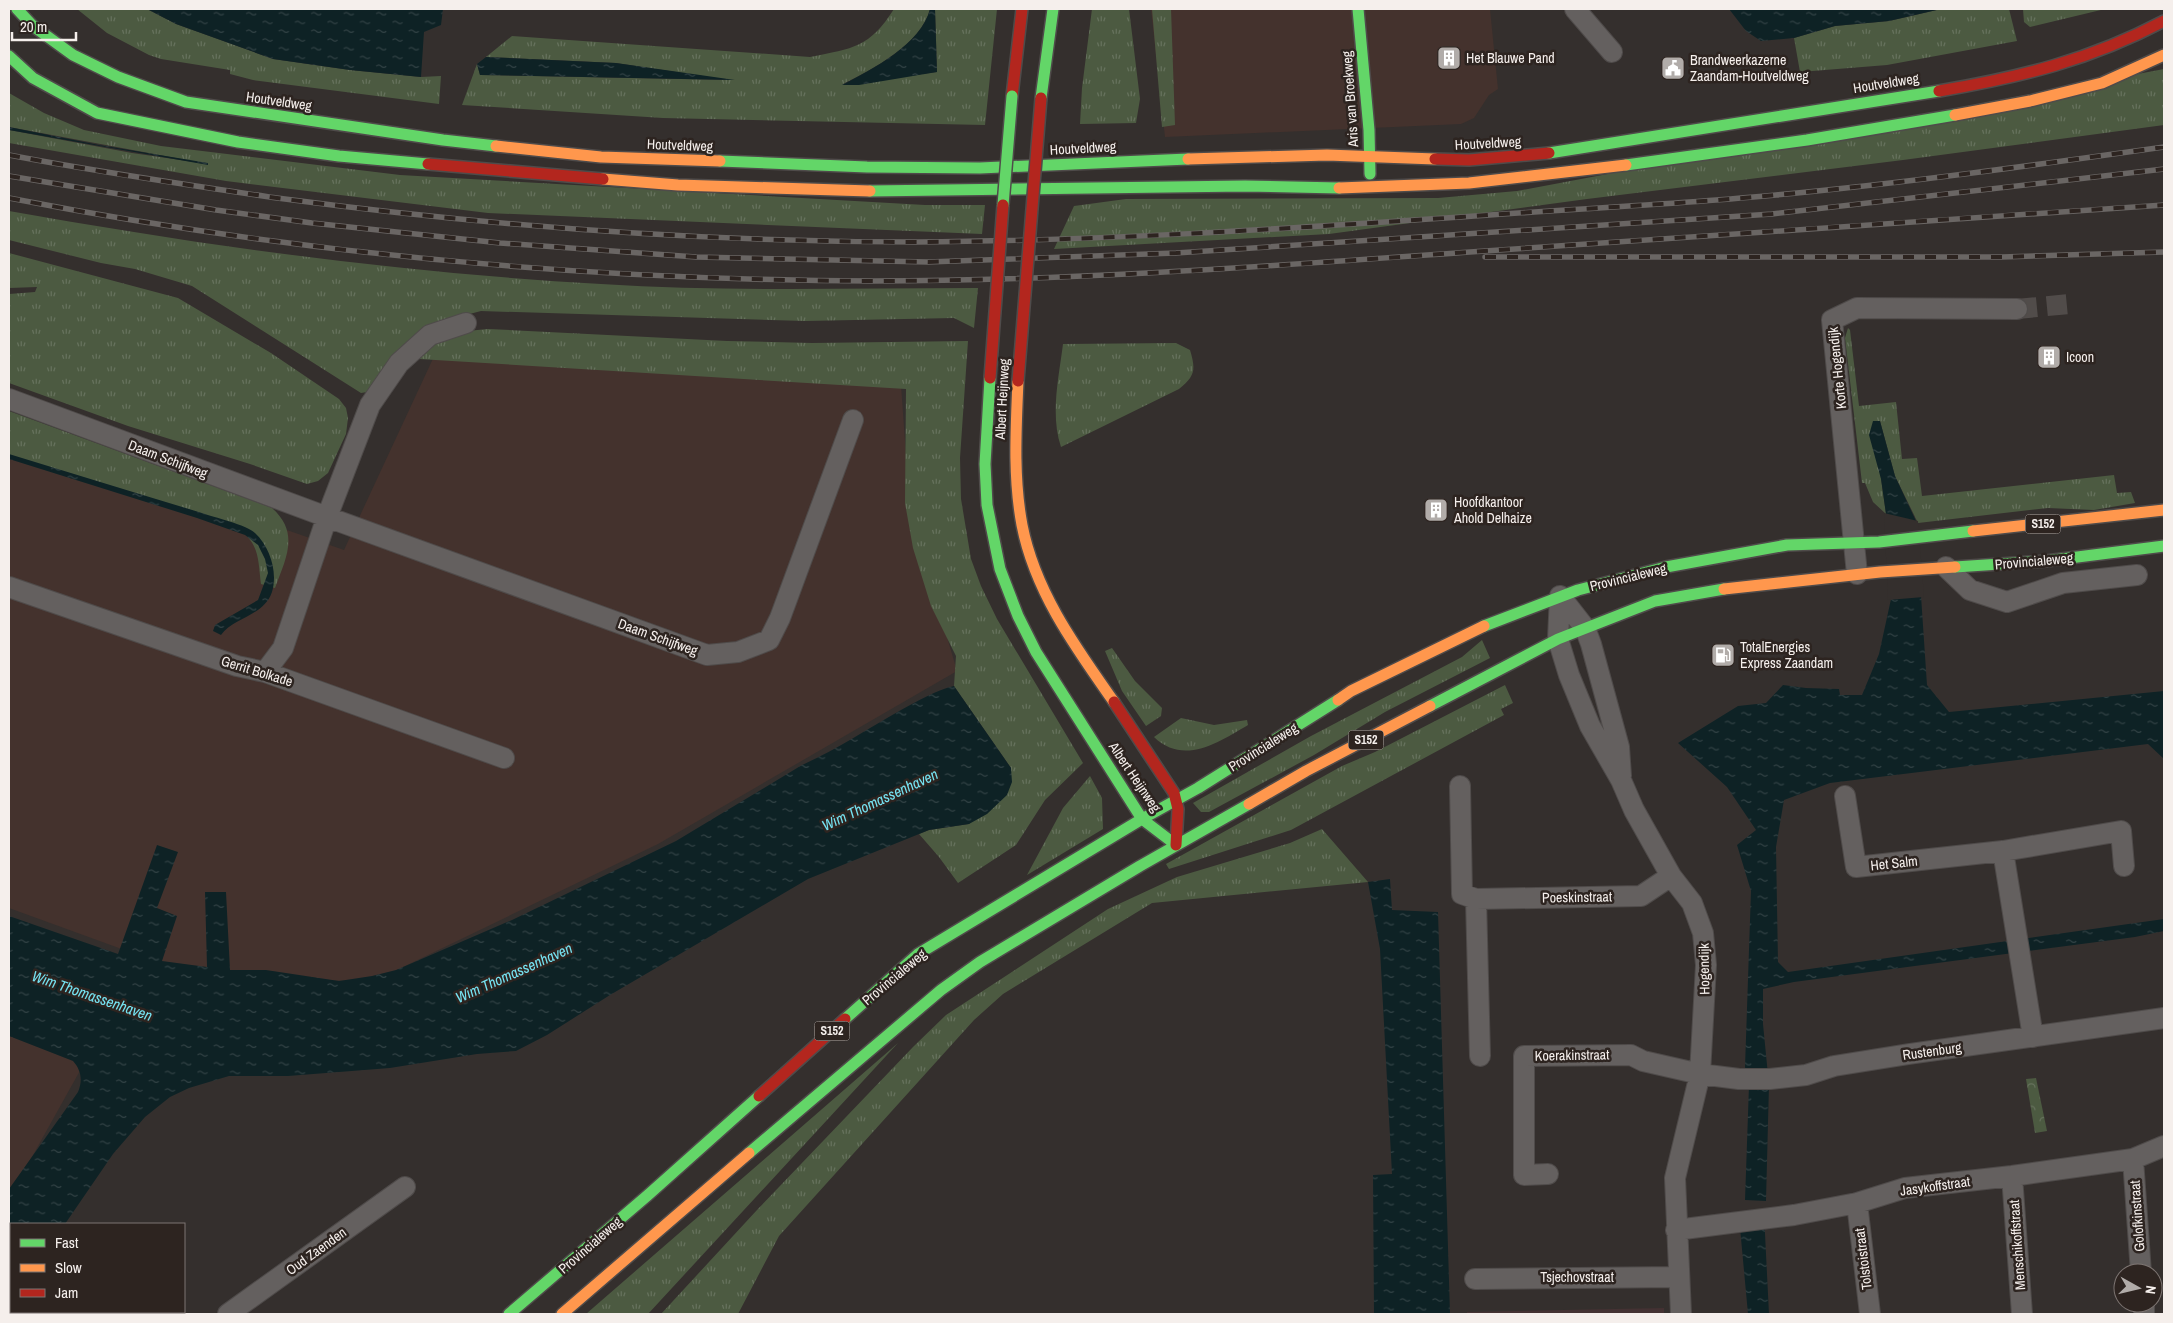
<svg xmlns="http://www.w3.org/2000/svg" width="2173" height="1323" font-family="'Archivo Narrow',sans-serif">
  <defs>
    <pattern id="grass-tufts" width="24" height="20" patternUnits="userSpaceOnUse" patternTransform="scale(1.25)"><rect width="24" height="20" fill="#4c5a41"/><path d="M3 7l-1-3M5 7V3M7 7l1-3M15 17l-1-3M17 17v-4M19 17l1-3" fill="none" stroke="#66725d"/></pattern>
    <pattern id="park-crowns" width="20" height="18" patternUnits="userSpaceOnUse" patternTransform="scale(1.25)"><rect width="20" height="18" fill="#4c5a41"/><path d="M2 6a3 3 0 1 1 6 0M12 15a3 3 0 1 1 6 0" fill="none" stroke="#66725d"/></pattern>
    <pattern id="water-ripples" width="26" height="14" patternUnits="userSpaceOnUse" patternTransform="scale(1.25)"><rect width="26" height="14" fill="#0e2225"/><path d="M2 4q2-2 4 0t4 0M15 11q2-2 4 0t4 0" fill="none" stroke="#324245"/></pattern>
  </defs>
  <rect width="100%" height="100%" fill="#342f2d"/>
  <!-- industrial -->
  <path fill="#44322d" d="M 1151,9 L 1490,9 L 1498,89 L 1489,95 L 1474,118 L 1461,124 L 1165,137 Z
    M 437,350 L 901,385 L 910,511 L 957,671 L 658,844 L 374,981 L 204,979 L 9,908 L 9,433 L 344,550 Z
    M 9,1022 L 91,1051 L 9,1198 Z"/>
  <!-- education -->
  <path fill="#443233" d="M 1664,1308 L 1664,1314 L 1467,1314 L 1467,1312 Z"/>
  <!-- grass -->
  <path fill="url(#grass-tufts)" d="M 77,9 L 147,9 L 176,24 L 273,59 L 350,70 L 421,77 L 441,76 L 439,104 L 253,80 L 230,74 L 230,70 L 161,59 L 149,55 L 107,33 Z
    M 894,9 L 930,9 C 921,44 873,69 843,84 L 937,72 L 935,9 L 997,9 L 985,125 L 663,118 L 462,105 L 477,64 L 480,75 L 729,80 L 616,63 L 486,57 L 512,36 L 810,57 C 854,48 869,48 894,9 Z
    M 1092,9 L 1129,9 L 1140,99 L 1136,123 L 1080,124 L 1082,88 Z
    M 1152,9 L 1171,9 L 1175,125 L 1162,127 Z
    M 1941,9 L 2009,9 L 2017,41 L 1887,65 L 1800,72 L 1794,38 L 1835,26 L 1889,21 Z
    M 2023,9 L 2105,9 L 2030,27 L 2024,22 Z
    M 2164,69 L 2164,125 L 1903,160 L 1587,199 L 1329,234 L 1054,249 L 1074,206 L 1126,199 L 1438,198 L 1517,191 Z
    M 9,93 L 44,113 L 84,130 L 161,146 L 400,175 L 925,205 L 985,205 L 982,234 L 488,213 L 226,181 L 9,143 L 9,130 L 132,153 L 208,164 L 9,127 Z
    M 9,211 C 205,246 402,273 601,284 C 726,292 852,288 978,288 L 974,328 L 954,318 L 805,321 L 481,311 L 458,317 L 367,392 L 361,393 L 192,286 L 135,269 L 101,263 L 9,240 Z
    M 9,253 L 178,298 L 271,353 L 339,399 L 346,408 L 348,418 L 346,434 L 328,473 L 318,481 L 307,484 L 250,464 L 128,426 L 9,383 L 9,294 L 35,292 L 37,287 L 9,288 Z
    M 1848,328 L 1850,330 L 1859,406 L 1896,402 L 1902,459 L 1917,458 L 1922,496 L 2114,475 L 2117,493 L 2131,492 L 2135,503 L 2094,510 L 2048,508 L 1918,523 L 1895,476 L 1880,421 L 1873,421 L 1886,514 L 1873,502 L 1865,483 L 1862,483 L 1845,338 Z
    M 488,329 L 727,341 L 812,343 L 968,341 L 960,458 L 961,499 L 971,559 L 981,586 L 997,619 L 1083,763 L 1045,800 L 1016,845 L 958,883 L 939,857 L 919,834 L 929,830 L 969,824 L 1011,768 L 954,686 L 956,656 L 931,606 L 913,548 L 905,503 L 906,389 L 419,359 C 439,336 459,331 488,329 Z
    M 1176,343 L 1190,350 C 1196,370 1195,376 1179,389 L 1061,447 C 1050,414 1059,377 1063,344 Z
    M 9,411 L 272,508 C 300,533 286,558 275,588 L 261,584 C 258,561 260,545 240,530 L 9,457 Z
    M 1482,640 L 1490,658 L 1385,712 L 1314,755 L 1209,812 L 1201,812 L 1193,803 L 1311,736 L 1462,657 Z
    M 1112,648 L 1135,681 L 1162,708 L 1161,716 L 1146,726 L 1122,691 L 1105,651 Z
    M 1505,685 L 1513,703 L 1501,709 L 1504,715 L 1291,830 L 1169,869 L 1166,864 L 1342,766 L 1375,752 Z
    M 1181,718 L 1214,725 L 1247,720 L 1248,725 C 1219,742 1184,766 1154,737 Z
    M 1090,776 L 1102,798 L 1103,829 L 1027,875 L 1063,808 Z
    M 1322,829 L 1368,882 L 1152,903 L 1003,994 L 974,1020 L 779,1236 L 738,1314 L 661,1314 L 757,1210 L 913,1047 L 946,1015 L 1108,909 L 1177,877 L 1290,843 Z
    M 898,1043 L 648,1314 L 586,1314 Z"/>
  <!-- park -->
  <path fill="url(#park-crowns)" d="M 2036,1078 L 2047,1131 L 2035,1133 L 2026,1079 Z"/>
  <!-- water -->
  <path fill="url(#water-ripples)" d="M 147,9 L 443,9 L 441,25 L 424,32 L 421,77 L 350,70 L 273,59 L 176,24 Z
    M 930,9 L 935,9 L 937,72 L 859,85 L 842,85 C 873,69 921,44 930,9 Z
    M 1729,9 L 1941,9 L 1889,21 L 1835,26 L 1794,38 L 1761,41 L 1746,31 Z
    M 486,57 L 616,63 L 735,80 L 480,75 L 477,64 Z
    M 9,127 L 99,145 L 208,163 L 208,165 L 9,130 Z
    M 1873,421 L 1880,421 L 1895,476 L 1916,521 L 1927,685 L 1949,712 L 2164,691 L 2164,759 L 2148,744 L 1830,783 L 1784,800 L 1776,847 L 1778,962 L 1788,972 L 2164,919 L 2164,931 L 2135,937 L 1794,982 L 1763,989 L 1763,1024 L 1769,1085 L 1766,1201 L 1745,1200 L 1749,1085 L 1745,1067 L 1751,891 L 1737,845 L 1756,830 L 1727,787 L 1678,743 L 1738,706 L 1766,703 L 1783,685 L 1806,688 L 1839,689 L 1840,695 L 1862,695 L 1879,654 L 1891,599 L 1886,514 L 1881,479 L 1869,435 Z
    M 9,454 C 73,474 137,493 202,513 C 213,517 247,525 255,533 C 270,547 278,572 272,592 C 264,616 234,617 221,635 L 213,631 L 215,625 L 258,600 L 268,573 L 265,559 L 258,545 L 245,535 L 197,518 L 9,459 Z
    M 954,686 L 1011,768 L 1012,782 L 1007,795 L 987,814 L 969,824 L 929,830 L 808,879 L 610,995 L 547,1035 L 516,1051 L 477,1054 L 390,1068 L 288,1076 L 229,1076 L 189,1088 L 170,1097 L 145,1117 L 113,1154 L 65,1224 L 11,1224 L 11,1298 L 9,1304 L 9,1189 L 78,1092 C 83,1080 81,1070 73,1061 L 9,1036 L 9,916 L 118,954 L 157,845 L 178,852 L 157,908 L 177,916 L 162,961 L 207,967 L 205,892 L 226,892 L 230,970 L 266,970 L 339,981 L 372,976 L 396,970 L 512,920 L 676,841 L 802,765 C 836,750 869,728 901,710 C 918,701 936,690 954,686 Z
    M 1390,879 L 1392,910 L 1438,912 L 1450,1314 L 1374,1314 L 1373,1175 L 1392,1174 L 1380,949 L 1368,882 Z
    M 1764,1213 L 1769,1314 L 1748,1314 L 1739,1217 Z"/>
  <!-- pier -->
  <path fill="#342f2d" d="M 1884,513 L 1918,521 L 1924,597 L 1888,600 Z"/>
  <g fill="none" stroke-linecap="round" stroke-linejoin="round">
    <!-- street-tunnel -->
    <path stroke="#514c4a" stroke-width="20" stroke-dasharray="20 10" stroke-linecap="butt" d="M 2017,309 L 2069,304"/>
    <!-- street casing -->
    <g stroke="#4f4b4a" stroke-width="22">
      <path id="street" d="M 1575,9 L 1612,52
        M 9,399 L 327,517 L 707,655 L 738,652 L 769,640 L 780,618 L 853,420
        M 1946,567 L 1970,590 L 2007,602 L 2063,583 L 2137,575
        M 1857,574 L 1832,320 L 1857,308 L 2017,309
        M 9,587 L 237,666 L 265,672 L 504,758
        M 1560,596 L 1558,639 L 1569,675 L 1590,726 L 1621,780 L 1634,810 L 1671,876 L 1692,903 L 1703,933 L 1706,965 L 1700,1074 L 1675,1178 L 1681,1314
        M 1560,596 L 1585,628 L 1591,644 L 1619,747 L 1621,776
        M 265,672 L 283,648 L 327,517 L 370,405 L 399,363 L 430,335 L 466,323
        M 1460,786 L 1462,894 L 1476,899 L 1641,896 L 1671,876
        M 1845,796 L 1856,867 L 2003,851 L 2121,831 L 2124,866
        M 2003,851 L 2033,1037
        M 1476,899 L 1480,1056
        M 2133,1159 L 2141,1273
        M 1548,1174 L 1524,1175 L 1524,1056 L 1631,1055 L 1643,1061 L 1700,1074 L 1739,1079 L 1770,1079 L 1806,1075 L 1834,1066 L 1909,1054 L 2164,1018
        M 2012,1176 L 2022,1314
        M 1857,1203 L 1870,1314
        M 1676,1230 L 1794,1215 L 1857,1203 L 1905,1188 L 2012,1176 L 2133,1159 L 2164,1146
        M 1475,1279 L 1678,1277
        M 2144,1303 L 2144,1314
        M 228,1314 L 405,1187"/>
    </g>
    <!-- fast casing -->
    <g stroke="#4f4b4a" stroke-width="14">
      <path id="fast" d="M 17,9 L 33,26 L 73,55 L 118,77 L 186,102 L 443,140 L 496,146
        M 1358,9 L 1369,130 L 1370,174
        M 9,56 L 33,78 L 97,113 L 238,142 L 339,156 L 428,164
        M 1041,98 L 1053,9
        M 1549,153 L 1939,91
        M 720,161 L 867,167 L 980,168 L 1188,159
        M 1626,165 L 1807,140 L 1955,115
        M 870,191 L 1245,186 L 1339,188
        M 990,378 L 985,464 L 987,505 L 1000,569 L 1018,616 L 1036,652 L 1142,819 L 1176,845
        M 1955,567 L 2046,561 L 2164,546
        M 1484,626 L 1578,590 L 1666,567 L 1787,545 L 1879,542 L 1973,531
        M 1430,706 L 1558,639 L 1655,601 L 1724,589
        M 845,1019 L 918,954 L 1142,819 L 1198,788 L 1338,700
        M 749,1153 L 941,990 L 980,962 L 1140,866 L 1249,804
        M 509,1314 L 648,1195 L 759,1096"/>
    </g>
    <!-- slow casing -->
    <g stroke="#4f4b4a" stroke-width="14">
      <path id="slow" d="M 1955,115 L 2030,101 L 2102,83 L 2164,55
        M 496,146 L 601,157 L 720,161
        M 1188,159 L 1327,155 L 1435,159
        M 603,179 L 678,185 L 870,191
        M 1339,188 L 1469,183 L 1626,165
        M 1018,381 C 1016,429 1013,477 1022,525 C 1035,592 1076,648 1114,702
        M 1973,531 L 2164,510
        M 1724,589 L 1880,572 L 1955,567
        M 1338,700 L 1351,691 L 1484,626
        M 1249,804 L 1306,771 L 1430,706
        M 562,1314 L 749,1153"/>
    </g>
    <!-- jam casing -->
    <g stroke="#4f4b4a" stroke-width="14">
      <path id="jam" d="M 1939,91 C 2021,77 2090,60 2164,21
        M 1012,96 L 1022,9
        M 1435,159 L 1469,160 L 1549,153
        M 428,164 L 603,179
        M 1114,702 L 1174,793 L 1178,809 L 1176,845
        M 759,1096 L 845,1019"/>
    </g>
    <!-- street -->
    <use href="#street" stroke="#64605f" stroke-width="20"/>
    <!-- fast -->
    <use href="#fast" stroke="#63d668" stroke-width="11"/>
    <!-- slow -->
    <use href="#slow" stroke="#ff974d" stroke-width="11"/>
    <!-- jam -->
    <use href="#jam" stroke="#b3261e" stroke-width="11"/>
    <!-- rail casing -->
    <g stroke="#6a6664" stroke-width="5.5">
      <path id="rail" d="M 9,155 C 98,172 188,185 277,198 C 489,226 704,242 917,242 C 1099,241 1280,229 1461,217 C 1566,209 1671,205 1776,195 C 1906,183 2035,165 2164,147
        M 9,176 L 216,210 L 312,223 L 500,243 L 696,257 L 928,262 L 1176,253 L 1772,214 L 2164,169
        M 9,198 C 293,253 584,280 873,281 C 1073,281 1271,266 1470,252 C 1702,236 1933,220 2164,205
        M 1485,257 L 2002,257 L 2164,252"/>
    </g>
    <!-- rail -->
    <use href="#rail" stroke="#2d2420" stroke-width="4" stroke-dasharray="11" stroke-linecap="butt"/>
    <!-- fast-bridge casing -->
    <g stroke="#4f4b4a" stroke-width="14" stroke-linecap="butt">
      <path id="fast-bridge" d="M 1003,205 L 1012,96"/>
    </g>
    <!-- jam-bridge casing -->
    <g stroke="#4f4b4a" stroke-width="14" stroke-linecap="butt">
      <path id="jam-bridge" d="M 990,378 L 1003,205
        M 1018,381 L 1041,98"/>
    </g>
    <!-- fast-bridge -->
    <use href="#fast-bridge" stroke="#63d668" stroke-width="11"/>
    <!-- jam-bridge -->
    <use href="#jam-bridge" stroke="#b3261e" stroke-width="11"/>
  </g>
  <!-- icons -->
  <defs>
    <g id="building-square" transform="scale(1.25)"><rect x="-9" y="-9" width="18" height="18" rx="4" fill="#b1aca9" stroke="#2d2420"/><path d="M-4-6H4V6H1V3H-1V6H-4ZM-2.5-4.3h1.7v1.8h-1.7ZM.8-4.3h1.7v1.8H.8ZM-2.5-1h1.7V.8h-1.7ZM.8-1h1.7V.8H.8Z" fill="#fff"/></g>
    <g id="civic-square" transform="scale(1.25)"><rect x="-9" y="-9" width="18" height="18" rx="4" fill="#b1aca9" stroke="#2d2420"/><path d="M-.6-6.5H3V-4.5H.6V-3L4-1V1h2V6H-6V1h2V-1L-.6-3ZM-1.2 2.5V6h2.4V2.5Z" fill="#fff"/></g>
    <g id="fuel-square" transform="scale(1.25)"><rect x="-9" y="-9" width="18" height="18" rx="4" fill="#b1aca9" stroke="#2d2420"/><path d="M-5.5-6h7V0h2V4h1.3V-2.5L3-4.5l.8-.8L6-3V5H2.5V1h-1V6h-7ZM-4.2-4.7v3.2H.2V-4.7Z" fill="#fff"/></g>
  </defs>
  <g fill-rule="evenodd">
    <use href="#building-square" x="1449" y="58"/>
    <use href="#civic-square" x="1673" y="68"/>
    <use href="#building-square" x="2049" y="357"/>
    <use href="#building-square" x="1436" y="510"/>
    <use href="#fuel-square" x="1723" y="655"/>
  </g>
  <g text-anchor="middle" stroke-width="5" stroke-linejoin="round" paint-order="stroke">
    <!-- shield labels -->
    <g fill="#2d2420" stroke="#b9b2af" stroke-width="1">
      <rect x="2025.5" y="514.5" width="35" height="19" rx="4"/>
      <rect x="1348.5" y="730.5" width="35" height="19" rx="4"/>
      <rect x="814.5" y="1021.5" width="35" height="19" rx="4"/>
    </g>
    <g font-size="12" font-weight="bold" fill="#f5efec">
      <text x="2043" y="528">S152</text>
      <text x="1366" y="744">S152</text>
      <text x="832" y="1035">S152</text>
    </g>
    <!-- poi labels -->
    <g font-size="14" fill="#f5efec" stroke="#2d2420" text-anchor="start">
      <text x="1466" y="63">Het Blauwe Pand</text>
      <text x="1690" y="65">Brandweerkazerne<tspan x="1690" dy="16">Zaandam-Houtveldweg</tspan></text>
      <text x="2066" y="362">Icoon</text>
      <text x="1454" y="507">Hoofdkantoor<tspan x="1454" dy="16">Ahold Delhaize</tspan></text>
      <text x="1740" y="652">TotalEnergies<tspan x="1740" dy="16">Express Zaandam</tspan></text>
    </g>
    <!-- street labels -->
    <g font-size="14" fill="#f5efec" stroke="#2d2420">
      <text transform="translate(1886 83) rotate(-9)" y="5">Houtveldweg</text>
      <text transform="translate(1350 99) rotate(-94)" y="5">Aris van Broekweg</text>
      <text transform="translate(279 101) rotate(8)" y="5">Houtveldweg</text>
      <text transform="translate(1488 143) rotate(-3)" y="5">Houtveldweg</text>
      <text transform="translate(680 145) rotate(2)" y="5">Houtveldweg</text>
      <text transform="translate(1083 148) rotate(-3)" y="5">Houtveldweg</text>
      <text transform="translate(1837 368) rotate(-96)" y="5">Korte Hogendijk</text>
      <text transform="translate(1002 399) rotate(-87)" y="5">Albert Heijnweg</text>
      <text transform="translate(168 459) rotate(21)" y="5">Daam Schijfweg</text>
      <text transform="translate(2034 561) rotate(-5)" y="5">Provincialeweg</text>
      <text transform="translate(1628 577) rotate(-14)" y="5">Provincialeweg</text>
      <text transform="translate(658 637) rotate(20)" y="5">Daam Schijfweg</text>
      <text transform="translate(257 671) rotate(17)" y="5">Gerrit Bolkade</text>
      <text transform="translate(1263 747) rotate(-32)" y="5">Provincialeweg</text>
      <text transform="translate(1135 777) rotate(56)" y="5">Albert Heijnweg</text>
      <text transform="translate(1894 863) rotate(-6)" y="5">Het Salm</text>
      <text transform="translate(1577 897) rotate(-1)" y="5">Poeskinstraat</text>
      <text transform="translate(1704 969) rotate(-91)" y="5">Hogendijk</text>
      <text transform="translate(894 977) rotate(-40)" y="5">Provincialeweg</text>
      <text transform="translate(1932 1051) rotate(-8)" y="5">Rustenburg</text>
      <text transform="translate(1572 1055) rotate(-1)" y="5">Koerakinstraat</text>
      <text transform="translate(1935 1186) rotate(-8)" y="5">Jasykoffstraat</text>
      <text transform="translate(2137 1216) rotate(-94)" y="5">Golofkinstraat</text>
      <text transform="translate(590 1245) rotate(-41)" y="5">Provincialeweg</text>
      <text transform="translate(2017 1245) rotate(-94)" y="5">Menschikoffstraat</text>
      <text transform="translate(316 1251) rotate(-36)" y="5">Oud Zaenden</text>
      <text transform="translate(1863 1259) rotate(-97)" y="5">Tolstoistraat</text>
      <text x="1577" y="1282">Tsjechovstraat</text>
    </g>
    <!-- water labels -->
    <g font-size="15" font-style="italic" fill="#76e4f3" stroke="#2d2420">
      <text transform="translate(880 800) rotate(-25)" y="5">Wim Thomassenhaven</text>
      <text transform="translate(514 973) rotate(-24)" y="5">Wim Thomassenhaven</text>
      <text transform="translate(92 996) rotate(19)" y="5">Wim Thomassenhaven</text>
    </g>
  </g>
  <!-- border -->
  <rect width="2173" height="1323" fill="none" stroke="#f5efec" stroke-width="20"/>
  <!-- legend -->
  <rect x="10" y="1223" width="175" height="90" fill="#2d2420" stroke="#7d7572"/>
  <rect x="20" y="1239" width="25" height="8" fill="#63d668" stroke="#7d7572"/>
  <text x="55" y="1248" font-size="15" fill="#f5efec">Fast</text>
  <rect x="20" y="1264" width="25" height="8" fill="#ff974d" stroke="#7d7572"/>
  <text x="55" y="1273" font-size="15" fill="#f5efec">Slow</text>
  <rect x="20" y="1289" width="25" height="8" fill="#b3261e" stroke="#7d7572"/>
  <text x="55" y="1298" font-size="15" fill="#f5efec">Jam</text>
  <!-- north arrow -->
  <g transform="translate(2138 1288) rotate(98)"><circle r="24" fill="#2d2420" stroke="#7d7572"/>
  <path d="M0-4L9 19L0 12L-9 19Z" fill="#b1aca9"/>
  <text y="-8" font-size="14" font-weight="bold" text-anchor="middle" fill="#f5efec">N</text>
  </g>
  <!-- scale -->
  <path d="M12 32v8h64v-8" fill="none" stroke="#f5efec" stroke-width="2.5"/>
  <text x="20" y="32" font-size="15" fill="#f5efec" stroke="#2d2420" stroke-width="4" paint-order="stroke">20 m</text>
</svg>
